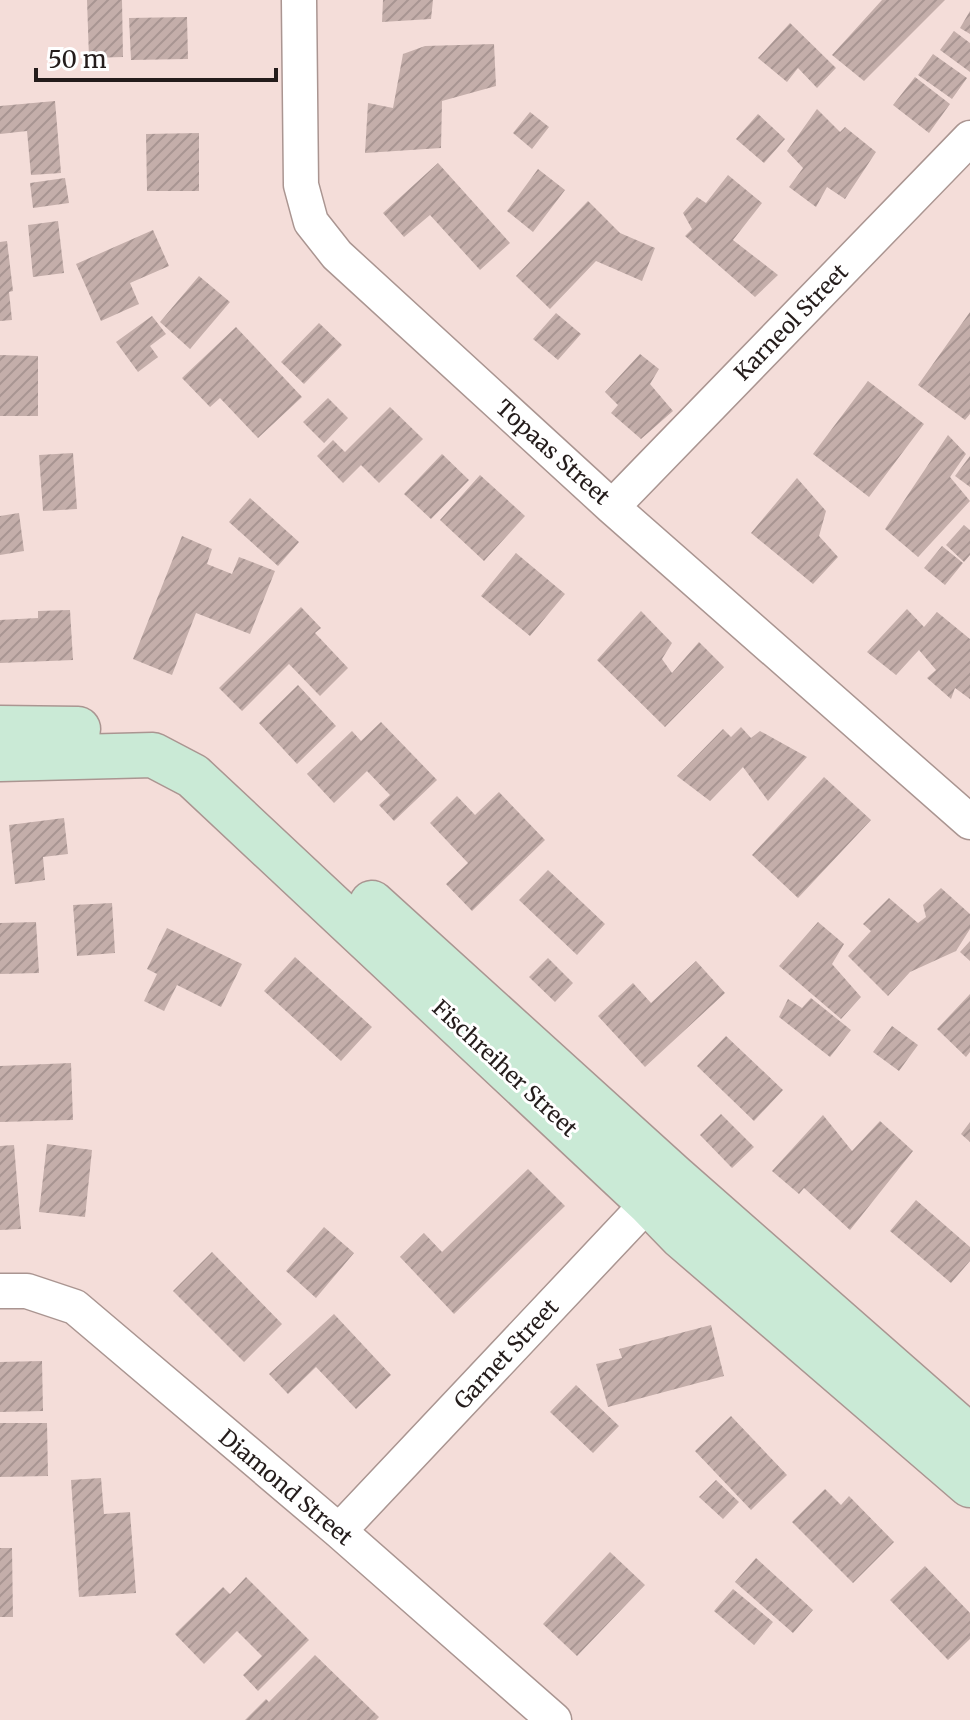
<svg xmlns="http://www.w3.org/2000/svg" width="970" height="1720" font-family="Merriweather,serif">
  <defs>
    <pattern id="building-hatch" width="6" height="6" patternUnits="userSpaceOnUse" patternTransform="scale(2)"><rect width="6" height="6" fill="#c4aeaa"/><path d="M-1 1l2-2M0 6l6-6M5 7l2-2" fill="none" stroke="#a89592"/></pattern>
  </defs>
  <rect width="100%" height="100%" fill="#f4ddd9"/>
  <!-- building -->
  <path fill="url(#building-hatch)" d="M 87,0 L 122,0 L 123,57 L 89,58 Z
    M 383,0 L 433,0 L 431,19 L 382,22 Z
    M 882,0 L 945,0 L 864,81 L 832,55 Z
    M 970,11 L 970,34 L 960,28 Z
    M 187,17 L 188,59 L 131,60 L 129,18 Z
    M 790,23 L 836,68 L 817,88 L 798,68 L 787,82 L 758,58 Z
    M 954,31 L 970,43 L 970,72 L 940,50 Z
    M 494,44 L 496,86 L 442,101 L 441,148 L 365,153 L 368,103 L 393,108 L 403,54 L 425,46 Z
    M 933,54 L 967,78 L 952,99 L 918,75 Z
    M 915,77 L 950,104 L 929,133 L 893,105 Z
    M 55,101 L 61,173 L 31,175 L 27,131 L 0,134 L 0,106 Z
    M 817,109 L 840,132 L 845,127 L 876,152 L 845,199 L 827,187 L 816,207 L 789,187 L 803,168 L 787,151 Z
    M 530,112 L 549,127 L 532,149 L 513,133 Z
    M 758,114 L 785,139 L 764,163 L 736,139 Z
    M 199,133 L 199,191 L 147,191 L 146,134 Z
    M 438,163 L 510,243 L 480,270 L 430,215 L 404,237 L 383,213 Z
    M 538,169 L 565,190 L 533,232 L 507,211 Z
    M 728,175 L 762,203 L 733,240 L 778,275 L 755,297 L 685,236 L 692,229 L 683,213 L 697,197 L 706,203 Z
    M 65,178 L 69,203 L 33,208 L 30,183 Z
    M 588,201 L 620,233 L 655,248 L 642,281 L 596,261 L 550,309 L 516,276 Z
    M 58,221 L 64,273 L 33,277 L 28,225 Z
    M 153,230 L 169,266 L 130,283 L 139,304 L 101,321 L 76,264 Z
    M 7,241 L 13,291 L 9,292 L 12,320 L 0,321 L 0,242 Z
    M 199,276 L 230,302 L 190,349 L 160,322 Z
    M 970,312 L 970,414 L 965,420 L 918,385 Z
    M 556,313 L 581,334 L 558,360 L 533,339 Z
    M 152,316 L 166,334 L 150,346 L 158,357 L 138,372 L 116,342 Z
    M 319,323 L 342,345 L 304,384 L 281,362 Z
    M 236,327 L 302,397 L 258,438 L 220,398 L 210,407 L 182,378 Z
    M 640,354 L 659,369 L 650,384 L 673,411 L 641,439 L 611,413 L 618,405 L 605,392 Z
    M 0,355 L 38,356 L 38,416 L 0,416 Z
    M 868,381 L 924,424 L 869,497 L 813,454 Z
    M 328,398 L 348,418 L 324,443 L 303,422 Z
    M 390,407 L 423,439 L 379,483 L 361,465 L 343,483 L 317,456 L 333,440 L 345,452 Z
    M 948,435 L 966,454 L 950,477 L 970,501 L 918,557 L 885,529 Z
    M 73,453 L 77,509 L 43,511 L 39,455 Z
    M 442,454 L 469,480 L 431,519 L 404,494 Z
    M 970,456 L 970,487 L 955,476 Z
    M 480,475 L 525,516 L 484,561 L 440,520 Z
    M 797,478 L 826,511 L 819,536 L 838,557 L 813,584 L 751,533 Z
    M 250,498 L 299,542 L 278,566 L 229,522 Z
    M 19,513 L 24,551 L 0,555 L 0,516 Z
    M 964,525 L 970,530 L 970,555 L 964,562 L 946,545 Z
    M 182,536 L 212,549 L 207,564 L 232,574 L 239,557 L 275,571 L 250,634 L 196,613 L 172,675 L 133,659 Z
    M 942,546 L 963,563 L 945,585 L 924,568 Z
    M 516,553 L 565,594 L 530,636 L 481,596 Z
    M 301,607 L 321,628 L 315,633 L 348,668 L 320,696 L 289,664 L 242,711 L 219,688 Z
    M 907,609 L 924,627 L 937,612 L 970,639 L 970,699 L 955,688 L 951,699 L 927,678 L 936,670 L 919,650 L 896,675 L 867,652 Z
    M 70,610 L 73,660 L 0,663 L 0,620 L 38,618 L 38,611 Z
    M 641,611 L 672,643 L 662,659 L 672,673 L 699,642 L 724,667 L 665,727 L 597,660 Z
    M 298,685 L 336,726 L 297,764 L 259,723 Z
    M 381,722 L 437,780 L 394,821 L 379,805 L 390,795 L 367,771 L 334,803 L 307,774 L 352,731 L 361,741 Z
    M 741,727 L 751,738 L 760,731 L 807,757 L 768,801 L 743,767 L 710,801 L 677,776 L 723,729 L 731,737 Z
    M 824,777 L 871,820 L 798,898 L 752,855 Z
    M 499,792 L 545,840 L 472,911 L 446,884 L 468,863 L 430,823 L 457,796 L 475,815 Z
    M 64,818 L 68,854 L 43,857 L 45,880 L 15,884 L 9,825 Z
    M 548,870 L 605,924 L 577,955 L 519,900 Z
    M 941,888 L 970,914 L 970,929 L 956,951 L 910,972 L 888,996 L 848,956 L 871,931 L 863,924 L 889,898 L 918,923 L 926,917 L 923,905 Z
    M 112,903 L 115,953 L 77,956 L 73,905 Z
    M 36,922 L 39,973 L 0,974 L 0,923 Z
    M 818,922 L 844,944 L 832,964 L 861,997 L 841,1019 L 779,966 Z
    M 167,928 L 242,964 L 221,1007 L 177,985 L 164,1011 L 144,1001 L 157,974 L 147,969 Z
    M 970,941 L 970,961 L 960,952 Z
    M 295,957 L 372,1027 L 341,1061 L 264,991 Z
    M 548,958 L 573,983 L 555,1002 L 529,977 Z
    M 696,961 L 725,993 L 645,1067 L 598,1016 L 633,983 L 651,1003 Z
    M 970,994 L 970,1052 L 966,1057 L 937,1029 Z
    M 811,998 L 851,1030 L 830,1057 L 779,1017 L 788,999 L 802,1008 Z
    M 892,1026 L 918,1045 L 899,1071 L 873,1052 Z
    M 726,1036 L 783,1090 L 754,1121 L 697,1066 Z
    M 71,1063 L 73,1120 L 0,1122 L 0,1066 Z
    M 721,1114 L 754,1147 L 732,1168 L 700,1135 Z
    M 823,1115 L 852,1151 L 880,1121 L 913,1151 L 850,1230 L 804,1188 L 799,1194 L 772,1171 Z
    M 970,1122 L 970,1142 L 961,1134 Z
    M 47,1144 L 92,1150 L 85,1217 L 39,1212 Z
    M 14,1145 L 21,1229 L 0,1230 L 0,1146 Z
    M 528,1169 L 565,1206 L 454,1314 L 400,1257 L 424,1233 L 442,1252 Z
    M 916,1200 L 970,1247 L 970,1261 L 951,1283 L 890,1231 Z
    M 324,1227 L 354,1253 L 316,1298 L 286,1271 Z
    M 212,1252 L 282,1324 L 244,1362 L 173,1291 Z
    M 334,1314 L 391,1375 L 356,1409 L 316,1367 L 288,1394 L 269,1374 Z
    M 711,1325 L 724,1376 L 608,1407 L 596,1364 L 622,1358 L 619,1349 Z
    M 42,1361 L 43,1411 L 0,1412 L 0,1362 Z
    M 576,1385 L 619,1426 L 593,1453 L 550,1412 Z
    M 731,1416 L 787,1475 L 751,1510 L 695,1451 Z
    M 0,1423 L 47,1423 L 48,1476 L 0,1477 Z
    M 101,1478 L 104,1514 L 130,1512 L 136,1593 L 79,1597 L 71,1480 Z
    M 716,1480 L 739,1502 L 723,1519 L 699,1497 Z
    M 825,1489 L 841,1505 L 849,1496 L 894,1542 L 853,1583 L 792,1522 Z
    M 0,1548 L 12,1548 L 13,1617 L 0,1617 Z
    M 610,1552 L 645,1585 L 577,1656 L 543,1624 Z
    M 756,1558 L 813,1610 L 793,1633 L 735,1582 Z
    M 925,1566 L 970,1613 L 970,1639 L 948,1660 L 890,1600 Z
    M 246,1577 L 309,1640 L 258,1691 L 243,1675 L 262,1656 L 237,1631 L 204,1664 L 175,1634 L 223,1587 L 230,1594 Z
    M 733,1589 L 773,1622 L 754,1645 L 714,1611 Z
    M 315,1655 L 379,1717 L 376,1720 L 245,1720 L 266,1699 L 269,1702 Z"/>
  <g fill="none" stroke-linecap="round" stroke-linejoin="round">
    <!-- street casing -->
    <g stroke="#aa9591" stroke-width="37">
      <path id="street" d="M 299,0 L 301,185 L 311,222 L 337,255 L 612,507 L 970,822
        M 612,507 L 970,138
        M 0,1291 L 27,1291 L 75,1307 L 339,1531 L 554,1720
        M 339,1531 L 665,1185"/>
    </g>
    <!-- secondary casing -->
    <g stroke="#aa9591" stroke-width="47">
      <path id="secondary" d="M 0,728 L 78,729
        M 0,759 L 153,755 L 193,776 L 649,1203 L 681,1236 L 970,1485
        M 372,903 L 673,1176 L 970,1437"/>
    </g>
    <!-- street -->
    <use href="#street" stroke="#fff" stroke-width="34"/>
    <!-- secondary -->
    <use href="#secondary" stroke="#caead6" stroke-width="44"/>
  </g>
  <g text-anchor="middle" stroke-width="6" stroke-linejoin="round" paint-order="stroke">
    <!-- street labels -->
    <g font-size="22" fill="#241c1b" stroke="#fff">
      <text transform="translate(791 322) rotate(-46)" y="8">Karneol Street</text>
      <text transform="translate(553 452) rotate(42)" y="8">Topaas Street</text>
      <text transform="translate(505 1068) rotate(43)" y="8">Fischreiher Street</text>
      <text transform="translate(506 1354) rotate(-47)" y="8">Garnet Street</text>
      <text transform="translate(286 1487) rotate(40)" y="8">Diamond Street</text>
    </g>
  </g>
  <!-- scale -->
  <path d="M36 68v12h240v-12" fill="none" stroke="#241c1b" stroke-width="4"/>
  <text x="48" y="68" font-size="24" fill="#241c1b" stroke="#ffffff" stroke-width="6" paint-order="stroke">50 m</text>
</svg>
